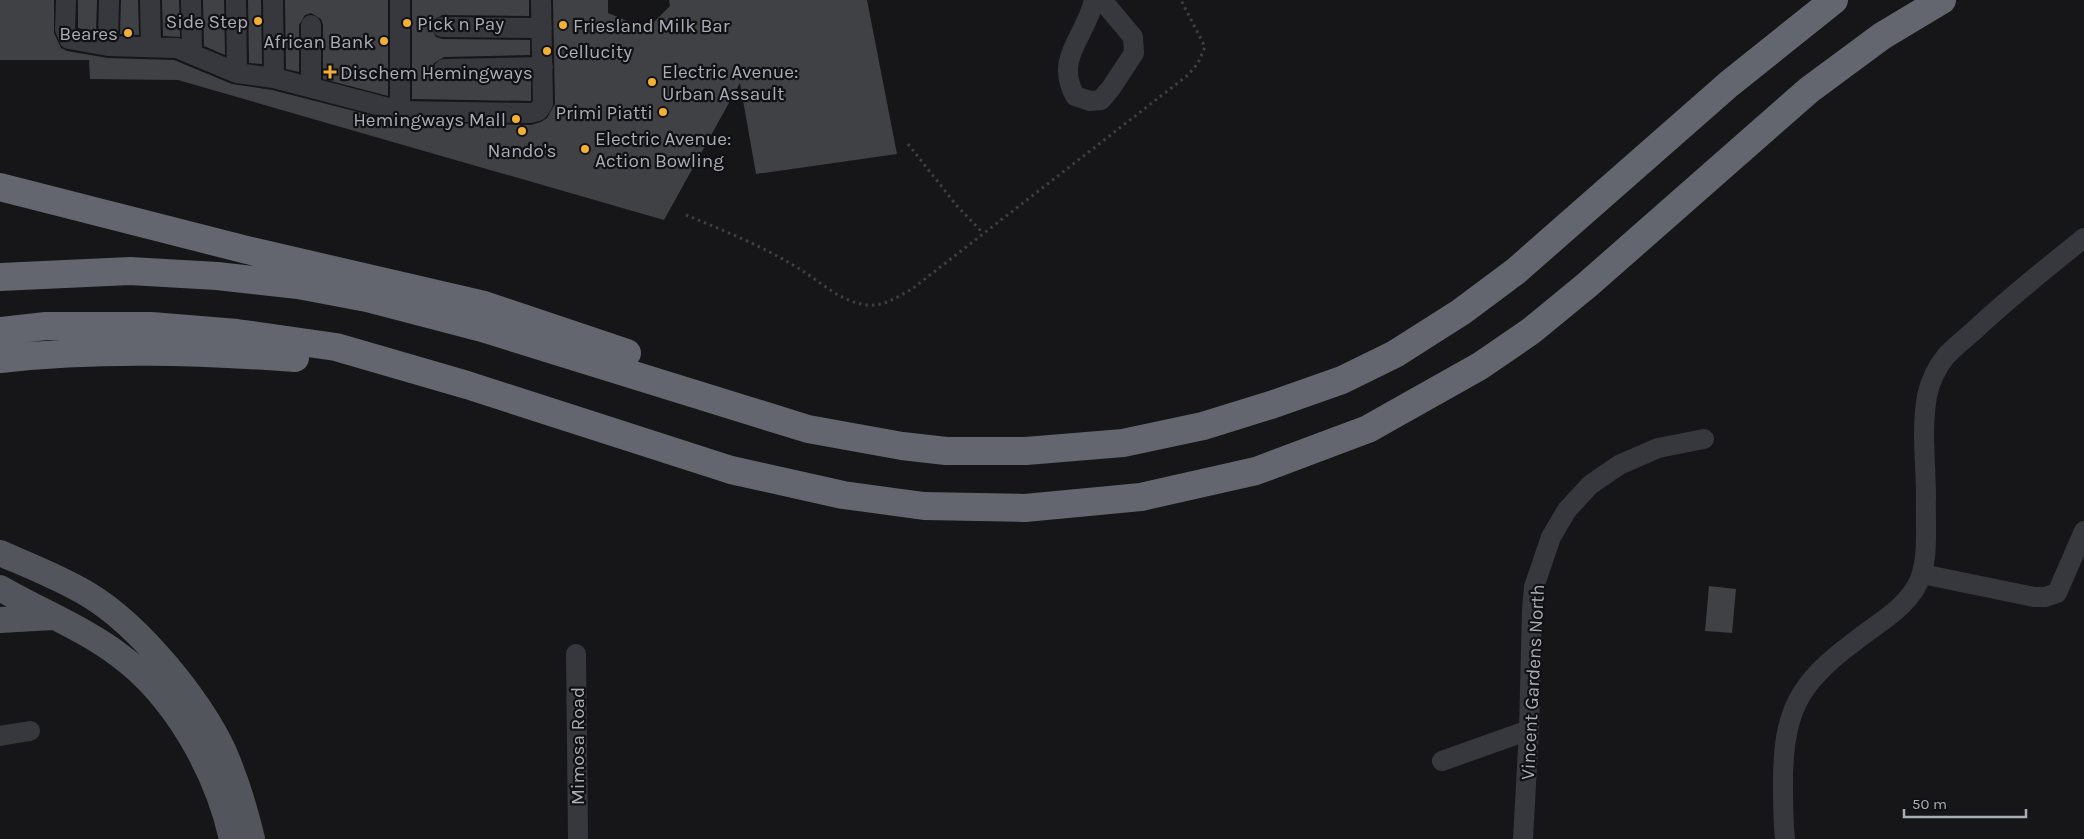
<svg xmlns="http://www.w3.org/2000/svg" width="2084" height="839" font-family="Karla,sans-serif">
  <rect width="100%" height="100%" fill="#161618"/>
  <!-- building -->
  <path fill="#404145" d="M 0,0 L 54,0 L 54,33 L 61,48 L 67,51 L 108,58 L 174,60 L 232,84 L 272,90 L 397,122 L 531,125 L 541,122 L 547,118 L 555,104 L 553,0 L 608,0 L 608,13 L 647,29 L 670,6 L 669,0 L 867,0 L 897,154 L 756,174 L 740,83 L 664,220 L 178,80 L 90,79 L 89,60 L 0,60 Z
    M 78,0 L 97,0 L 96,32 L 78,28 Z
    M 121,0 L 138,0 L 139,35 L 120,34 Z
    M 162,0 L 179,0 L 180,37 L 163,36 Z
    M 203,0 L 224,0 L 225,55 L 204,46 Z
    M 248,0 L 261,0 L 262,64 L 249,63 Z
    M 285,0 L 388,0 L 388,96 L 323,79 L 323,25 L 321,19 L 311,13 L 305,15 L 299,25 L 299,72 L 286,69 Z
    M 412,0 L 529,0 L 529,16 L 442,15 L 432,21 L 430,27 L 436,37 L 442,39 L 530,40 L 530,55 L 444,57 L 434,63 L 432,70 L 438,79 L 444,81 L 531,79 L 531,101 L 412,99 Z
    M 1709,586 L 1736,589 L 1732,633 L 1705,631 Z"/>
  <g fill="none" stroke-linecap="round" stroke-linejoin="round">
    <!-- path -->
    <path stroke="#3d3f44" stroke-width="3" stroke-dasharray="2.5 4" stroke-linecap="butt" d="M 908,144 L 957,206 L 983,233
      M 686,215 C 722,230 760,245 793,265 C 818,279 841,304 870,305 C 885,306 899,296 912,289 L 1188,75 L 1198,63 L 1205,47 L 1181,0"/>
    <!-- minor -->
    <path stroke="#37383d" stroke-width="20" d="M 66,0 L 65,29 L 69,39 L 108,46 L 177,48 L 237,73
      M 150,0 L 151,47
      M 191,0 L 192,53
      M 236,0 L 237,73 L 274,78 L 400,111
      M 273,0 L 274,78
      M 400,0 L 400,111 L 531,113 L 538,111 L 543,104 L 541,0
      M 1094,0 C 1086,37 1054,57 1075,96 L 1090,101 L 1101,100 L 1111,88 L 1134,53 L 1133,37 L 1102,0
      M 311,25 L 311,88
      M 442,27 L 542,28
      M 108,46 L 109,0
      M 444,69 L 543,67
      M 1922,574 L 2034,597 L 2045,597 L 2057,593 L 2084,531
      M 576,654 L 578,839
      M 0,736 L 30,731
      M 1442,761 L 1529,730
      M 1523,839 L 1529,730 L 1532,610 L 1534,587 L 1551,537 L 1567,510 L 1590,485 L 1619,465 L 1658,448 L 1704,439
      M 1785,839 C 1783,820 1783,801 1783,782 C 1783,713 1798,683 1854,642 C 1875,625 1902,611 1916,587 C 1930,565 1925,524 1926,498 C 1926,464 1921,430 1927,396 C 1930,382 1937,367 1946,356 C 1955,346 1967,337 1977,328 C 2011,296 2048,267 2084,238"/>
    <!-- major -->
    <path stroke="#53555c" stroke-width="26" d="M 0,553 C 30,566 61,578 89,595 C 140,626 199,699 224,752 C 236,780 245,809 252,839
      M 0,588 C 38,610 85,629 119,655 C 175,696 217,771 232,839
      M 0,620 L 53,617"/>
    <!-- highway -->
    <path stroke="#63666e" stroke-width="28" d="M 0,187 L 247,250 L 484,305 L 627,353
      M 0,277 L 130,271 L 217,276 L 298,285 L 367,298 L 482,328 L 808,429 L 902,446 L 946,451 L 1026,451 L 1123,443 L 1203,426 L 1271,405 L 1342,380 L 1395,354 L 1461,312 L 1516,271 L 1729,84 L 1834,0
      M 0,331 L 46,326 L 151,326 L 237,333 L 336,347 L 467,385 L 731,470 L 843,495 L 924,506 L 1025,508 L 1141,497 L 1256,471 L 1368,429 L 1480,366 L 1531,331 L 1587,285 L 1809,90 L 1882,36 L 1942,0
      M 0,359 C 98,348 197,351 295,358"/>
  </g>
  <!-- markers -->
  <g fill="#f2b134" stroke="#111113" stroke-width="2">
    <circle cx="258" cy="21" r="5"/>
    <circle cx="407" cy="23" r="5"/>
    <circle cx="563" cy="25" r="5"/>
    <circle cx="128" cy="33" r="5"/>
    <circle cx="384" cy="41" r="5"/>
    <circle cx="547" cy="51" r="5"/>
    <path d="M327.5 64.5h5v5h5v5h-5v5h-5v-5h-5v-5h5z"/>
    <circle cx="652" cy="82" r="5"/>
    <circle cx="663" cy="112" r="5"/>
    <circle cx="516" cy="119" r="5"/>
    <circle cx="522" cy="131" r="5"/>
    <circle cx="585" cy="149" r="5"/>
  </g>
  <g text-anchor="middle" stroke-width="4.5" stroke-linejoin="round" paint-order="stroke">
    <!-- poi labels -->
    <g font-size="19" fill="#a8adb8" stroke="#111113" text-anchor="start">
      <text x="248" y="28" text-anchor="end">Side Step</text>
      <text x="417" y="30">Pick n Pay</text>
      <text x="573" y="32">Friesland Milk Bar</text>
      <text x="118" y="40" text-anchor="end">Beares</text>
      <text x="374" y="48" text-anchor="end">African Bank</text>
      <text x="557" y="58">Cellucity</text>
      <text x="662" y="78">Electric Avenue:<tspan x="662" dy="22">Urban Assault</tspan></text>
      <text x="340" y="79">Dischem Hemingways</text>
      <text x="653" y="119" text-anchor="end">Primi Piatti</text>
      <text x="506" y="126" text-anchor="end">Hemingways Mall</text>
      <text x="595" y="145">Electric Avenue:<tspan x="595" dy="22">Action Bowling</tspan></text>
      <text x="522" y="157" text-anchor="middle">Nando's</text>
    </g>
    <!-- street labels -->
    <g font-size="19" fill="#a8adb8" stroke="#111113">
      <text transform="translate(1532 682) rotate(-87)" y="7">Vincent Gardens North</text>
      <text transform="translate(577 746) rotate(-90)" y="7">Mimosa Road</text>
    </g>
  </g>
  <!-- scale -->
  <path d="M1904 809v8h122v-8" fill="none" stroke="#a8adb8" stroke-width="2.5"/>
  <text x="1912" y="809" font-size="15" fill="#a8adb8" stroke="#111113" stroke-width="4" paint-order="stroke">50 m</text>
</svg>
